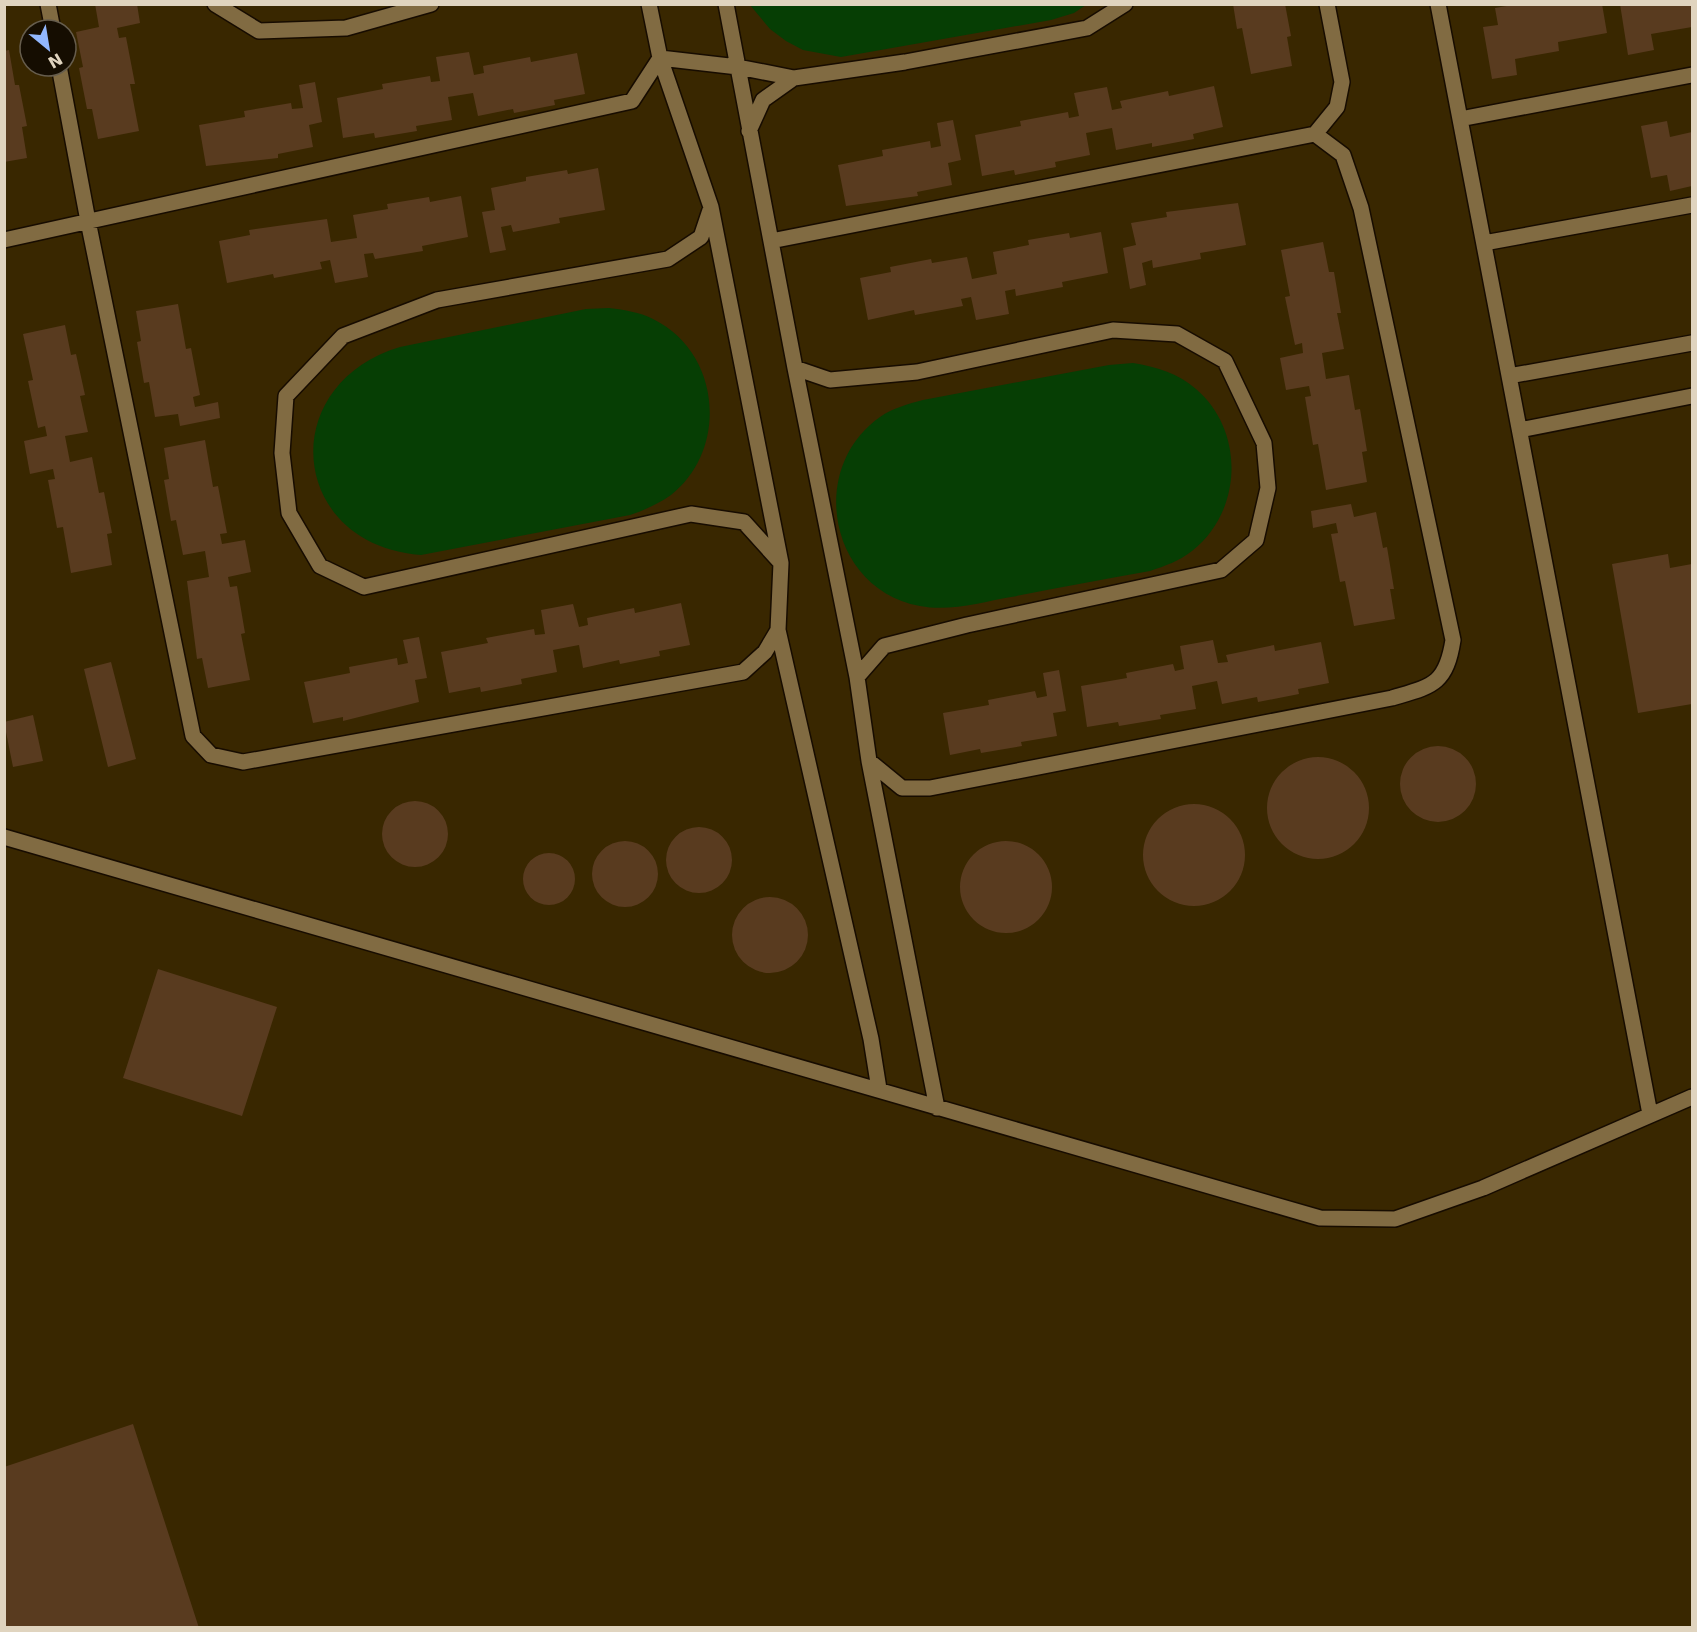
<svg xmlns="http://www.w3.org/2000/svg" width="1697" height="1632" font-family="'DejaVu Sans',sans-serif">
  <rect width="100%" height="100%" fill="#322203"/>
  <!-- built -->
  <path fill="#392700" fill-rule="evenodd" d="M 5,5 L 1692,5 L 1692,1627 L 5,1628 ZM 30,30 L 66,30 L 66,66 L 30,66 Z"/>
  <!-- green -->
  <path fill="#063e04" d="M 750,5 L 1086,5 L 1074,13 L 1051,20 L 841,57 L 803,50 L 786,41 L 770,29 Z
    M 609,308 C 625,310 639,312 653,319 C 721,352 729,449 671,495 C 658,504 645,510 630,515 L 421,555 C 289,545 274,385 400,347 L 586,309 Z
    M 1133,363 C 1156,367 1178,373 1196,389 C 1245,431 1243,511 1192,551 C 1179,561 1165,566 1150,571 C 1104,579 1057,588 1011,597 C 982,602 950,612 920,606 C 830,590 806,469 880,417 C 893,408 908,404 923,400 L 1109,365 Z"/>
  <!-- building -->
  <path fill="#593b1f" d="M 95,4 L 137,4 L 140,23 L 117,28 L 119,38 L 126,37 L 135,84 L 130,84 L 139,131 L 98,139 L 92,109 L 87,109 L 79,68 L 83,67 L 76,32 L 99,27 Z
    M 1233,4 L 1285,4 L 1291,36 L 1287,37 L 1292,66 L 1251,74 L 1242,28 L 1237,29 Z
    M 1518,4 L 1602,4 L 1607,33 L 1558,42 L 1559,51 L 1515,59 L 1517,75 L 1492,79 L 1483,27 L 1498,25 L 1495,8 Z
    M 1620,4 L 1692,4 L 1692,27 L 1651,34 L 1654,50 L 1628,55 Z
    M 9,50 L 15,85 L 19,85 L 27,126 L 22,127 L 27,158 L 4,162 L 4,51 Z
    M 469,52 L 474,75 L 484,73 L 483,66 L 530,57 L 531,62 L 577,53 L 585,94 L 554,100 L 555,105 L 514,113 L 513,109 L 478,116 L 473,93 L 448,97 L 452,120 L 416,126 L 417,131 L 375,138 L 374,133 L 343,138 L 337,98 L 383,89 L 382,84 L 430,76 L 431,82 L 440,81 L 436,57 Z
    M 315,82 L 322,122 L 309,125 L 313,147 L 278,154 L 278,158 L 206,166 L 199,125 L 245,117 L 244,111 L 291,103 L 292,109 L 303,108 L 299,85 Z
    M 1214,86 L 1223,127 L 1193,134 L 1194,139 L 1152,147 L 1152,143 L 1116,150 L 1112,128 L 1086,133 L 1090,155 L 1055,162 L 1056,167 L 1015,175 L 1014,170 L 982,176 L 975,135 L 1021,126 L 1020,121 L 1068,112 L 1069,118 L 1079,116 L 1074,93 L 1107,87 L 1112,110 L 1122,108 L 1120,101 L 1168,91 L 1169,96 Z
    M 953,120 L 961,160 L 948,163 L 952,185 L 917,192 L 918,196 L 846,206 L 838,165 L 883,156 L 882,150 L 930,141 L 931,148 L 941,146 L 937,123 Z
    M 1667,121 L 1670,137 L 1692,132 L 1692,186 L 1670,191 L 1667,175 L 1651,178 L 1641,126 Z
    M 598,168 L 605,210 L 559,218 L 560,223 L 513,232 L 511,225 L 501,227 L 506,250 L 490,253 L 482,212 L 495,210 L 491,188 L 526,181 L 526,177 L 567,170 L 568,174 Z
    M 461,196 L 468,237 L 422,246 L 423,251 L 375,259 L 373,253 L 364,254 L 368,277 L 335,283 L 330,260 L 320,262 L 322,269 L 274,278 L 273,274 L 227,283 L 219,241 L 250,235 L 249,230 L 327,219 L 331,242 L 357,238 L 353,215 L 388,209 L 387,204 L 429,197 L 430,202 Z
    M 1238,203 L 1246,245 L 1200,253 L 1201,259 L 1153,268 L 1152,260 L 1142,263 L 1146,285 L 1130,289 L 1123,248 L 1136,245 L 1131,223 L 1167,217 L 1166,212 Z
    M 1101,232 L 1108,273 L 1062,282 L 1063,287 L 1016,296 L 1015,289 L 1005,291 L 1009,314 L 976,320 L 971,297 L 961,299 L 963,306 L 915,315 L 914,310 L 868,320 L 860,278 L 891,272 L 890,267 L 931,259 L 932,263 L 967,257 L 972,279 L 997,274 L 993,252 L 1029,245 L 1028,240 L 1069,233 L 1070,238 Z
    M 1323,242 L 1329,272 L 1334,272 L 1341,313 L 1337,313 L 1344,349 L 1322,353 L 1326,379 L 1349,375 L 1355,410 L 1360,409 L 1367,451 L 1362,452 L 1367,482 L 1326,490 L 1318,444 L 1313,445 L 1305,397 L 1311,396 L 1309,386 L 1286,390 L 1280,358 L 1303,353 L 1302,343 L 1295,345 L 1285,297 L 1290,296 L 1281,250 Z
    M 178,304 L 186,349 L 191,348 L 200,395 L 193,397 L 195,407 L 218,402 L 220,418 L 180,426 L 178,414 L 155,417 L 149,382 L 144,383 L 137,342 L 141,341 L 136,311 Z
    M 65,325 L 71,355 L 76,354 L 85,395 L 80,396 L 88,432 L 65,436 L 70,462 L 92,457 L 99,493 L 104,492 L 112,533 L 107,534 L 112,565 L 71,573 L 63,527 L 57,528 L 48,480 L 55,479 L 53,469 L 30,474 L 24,441 L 47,436 L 45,426 L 38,428 L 28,381 L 33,380 L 23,334 Z
    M 205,440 L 213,487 L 218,486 L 227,533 L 220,534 L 222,544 L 245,540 L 251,572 L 228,577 L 230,587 L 237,586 L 245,633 L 241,634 L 250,680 L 208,688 L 202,658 L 197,659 L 187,581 L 209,577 L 205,551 L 183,555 L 176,520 L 171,521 L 164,480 L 169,479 L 164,448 Z
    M 1351,504 L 1354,517 L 1376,512 L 1383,548 L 1387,547 L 1394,589 L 1390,589 L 1395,619 L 1354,626 L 1345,581 L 1340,582 L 1331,534 L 1338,533 L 1336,523 L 1313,528 L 1311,511 Z
    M 1668,554 L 1670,568 L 1692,564 L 1692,704 L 1638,713 L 1612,564 Z
    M 681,603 L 690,645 L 659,651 L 660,656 L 620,664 L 619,660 L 583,668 L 579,645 L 553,650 L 557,672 L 521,679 L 522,684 L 481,692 L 480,687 L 449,693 L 441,652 L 488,643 L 486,638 L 534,629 L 535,635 L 545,634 L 541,610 L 573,604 L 579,627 L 588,625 L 587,618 L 634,608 L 635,613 Z
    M 419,637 L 427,678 L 415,680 L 419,702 L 343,721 L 343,717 L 313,723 L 304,682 L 350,673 L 349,667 L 397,658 L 398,665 L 408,663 L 403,640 Z
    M 1213,640 L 1218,663 L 1228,662 L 1226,655 L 1274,645 L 1275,651 L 1321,642 L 1329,683 L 1298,689 L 1299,694 L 1258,702 L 1257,697 L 1222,704 L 1217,681 L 1192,686 L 1196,709 L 1160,715 L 1161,719 L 1119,726 L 1118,722 L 1087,727 L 1081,686 L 1127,678 L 1126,673 L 1173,664 L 1175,671 L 1184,669 L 1180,646 Z
    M 111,662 L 136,759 L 108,767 L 84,669 Z
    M 1059,670 L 1066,711 L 1053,713 L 1057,736 L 1021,742 L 1022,746 L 981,753 L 980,749 L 950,755 L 943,713 L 989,705 L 988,700 L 1035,691 L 1037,698 L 1047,696 L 1043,673 Z
    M 33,715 L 43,761 L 13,767 L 4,722 Z
    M1400 784a38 38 0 1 1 76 0a38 38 0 1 1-76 0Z
    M1267 808a51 51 0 1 1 102 0a51 51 0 1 1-102 0Z
    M382 834a33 33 0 1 1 66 0a33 33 0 1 1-66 0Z
    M1143 855a51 51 0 1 1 102 0a51 51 0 1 1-102 0Z
    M666 860a33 33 0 1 1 66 0a33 33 0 1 1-66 0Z
    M592 874a33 33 0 1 1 66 0a33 33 0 1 1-66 0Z
    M960 887a46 46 0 1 1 92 0a46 46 0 1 1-92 0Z
    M523 879a26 26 0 1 1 52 0a26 26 0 1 1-52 0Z
    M732 935a38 38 0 1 1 76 0a38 38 0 1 1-76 0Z
    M 158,969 L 277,1007 L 242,1116 L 123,1078 Z
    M 133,1424 L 199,1628 L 4,1628 L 4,1467 Z"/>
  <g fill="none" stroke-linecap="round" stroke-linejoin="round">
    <!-- minor casing -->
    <g stroke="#170c00" stroke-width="18">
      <path id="minor" d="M 48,4 L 53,30
        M 215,4 L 259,31 L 346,28 L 431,4
        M 649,4 L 660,58 L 711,207 L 781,563 L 778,630 L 871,1039 L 879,1089
        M 726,4 L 795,368 L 857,677 L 869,761 L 937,1108
        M 1438,4 L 1650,1114
        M 59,66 L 88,221 L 193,736 L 211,755 L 243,762 L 743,672 L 765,652 L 778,630
        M 1460,119 L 1692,75
        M 749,131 L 763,100 L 794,78 L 905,62 L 1087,28 L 1125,4
        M 711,207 L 701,237 L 668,259 L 437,300 L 343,336 L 286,396 L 282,453 L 289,513 L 320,566 L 364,587 L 691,514 L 744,522 L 781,563
        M 4,240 L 632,101 L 660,58 L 738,67 L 794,78
        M 771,241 L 1315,134 L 1337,107 L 1342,82 L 1327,4
        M 1484,243 L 1692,205
        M 795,368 L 830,380 L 917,372 L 1113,330 L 1177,334 L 1225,361 L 1264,443 L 1268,488 L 1256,540 L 1221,570 L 967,625 L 884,646 L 857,677
        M 1509,376 L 1692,343
        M 1520,430 L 1692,396
        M 869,761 L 902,788 L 930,788 L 1392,698 C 1432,686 1446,685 1453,640 L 1361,208 L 1343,155 L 1315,134
        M 4,837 L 1320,1218 L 1395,1219 L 1483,1188 L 1692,1097"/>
    </g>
    <!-- minor -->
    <use href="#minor" stroke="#816b42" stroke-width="15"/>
  </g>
  <!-- border -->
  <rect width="1697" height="1632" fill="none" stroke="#e0d4bf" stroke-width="12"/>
  <!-- north arrow -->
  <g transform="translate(48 48) rotate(150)"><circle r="28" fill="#150d01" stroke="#665d4d" stroke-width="1.5"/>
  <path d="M0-4.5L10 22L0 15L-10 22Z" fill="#92b7fd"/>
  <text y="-9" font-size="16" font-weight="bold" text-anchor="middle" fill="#e0d4bf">N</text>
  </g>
</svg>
